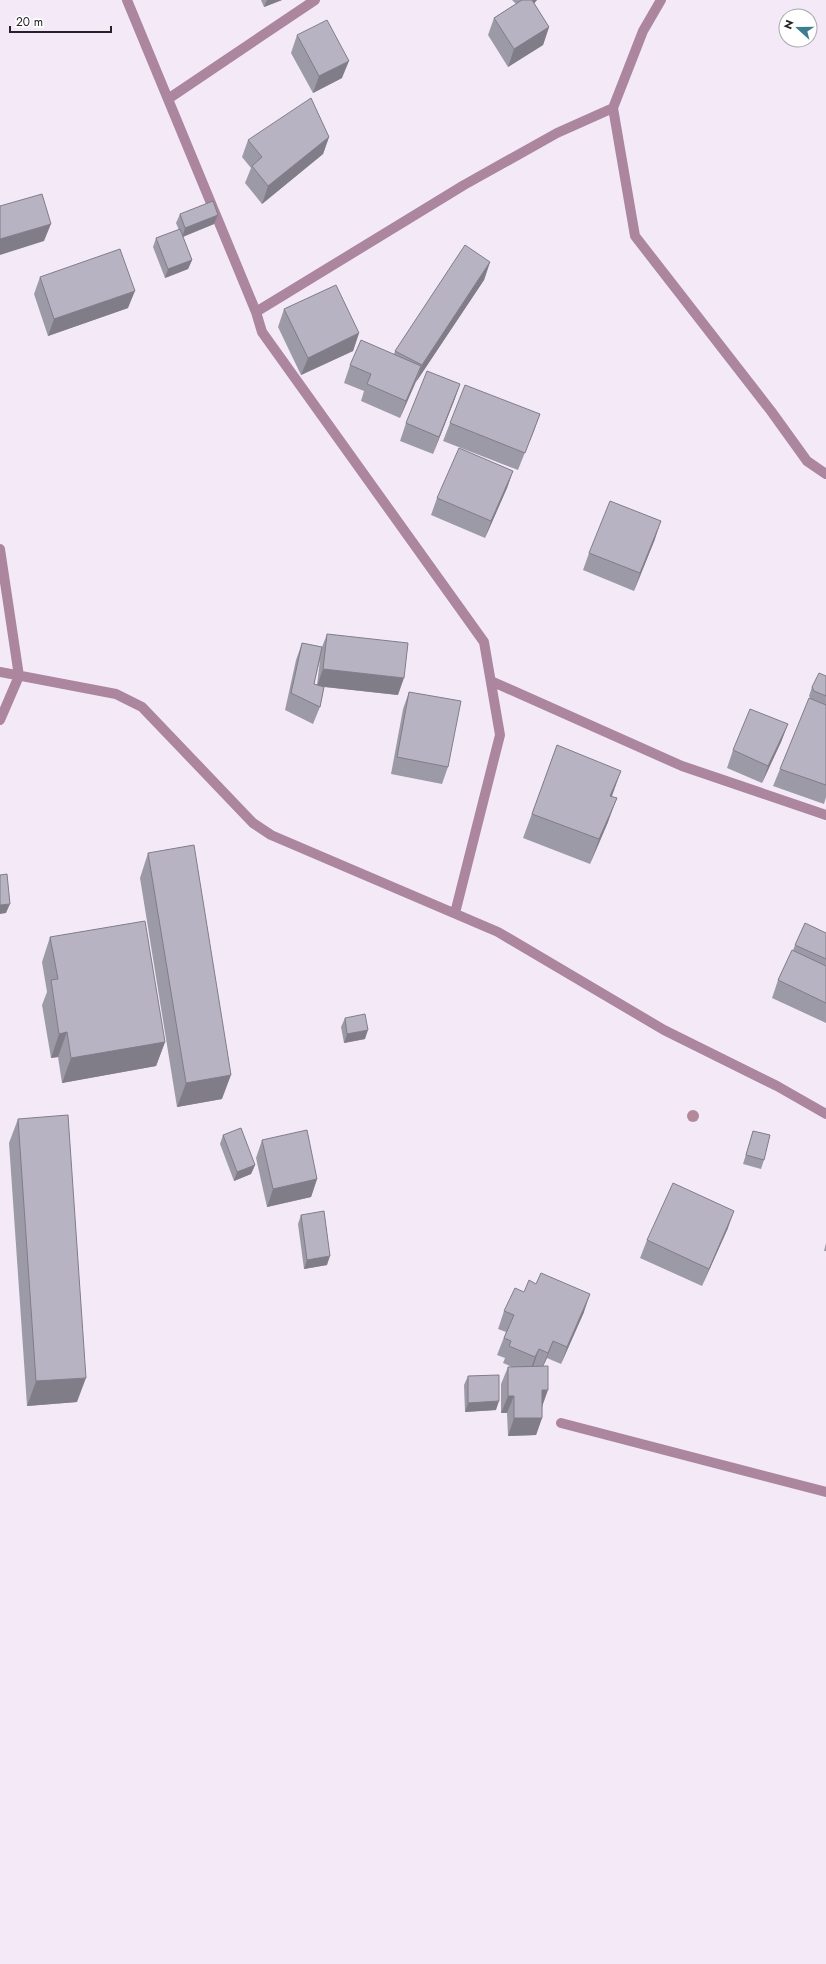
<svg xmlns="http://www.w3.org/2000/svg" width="826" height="1964" font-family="Jost,sans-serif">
  <rect width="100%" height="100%" fill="#f4eaf7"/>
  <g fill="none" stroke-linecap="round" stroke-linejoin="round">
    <!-- minor -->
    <path stroke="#ac859e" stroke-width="10" d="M 127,0 L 256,312 L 262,332 L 484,642 L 500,735 L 455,913
      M 168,99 L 315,0
      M 613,108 L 635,236 L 771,411 L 807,461 L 826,474
      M 256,312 L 464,185 L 557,133 L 613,108 L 643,31 L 661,0
      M 0,549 L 19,676 L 0,720
      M 0,672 L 116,694 L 142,707 L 253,823 L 271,835 L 498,932 L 664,1030 L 777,1086 L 826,1114
      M 491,681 L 682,766 L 826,815
      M 561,1423 L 826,1492"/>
  </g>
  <!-- trees -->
  <circle fill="#b2889b" cx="693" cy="1116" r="6"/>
  <!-- wall -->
  <path fill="#9d9aa7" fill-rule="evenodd" d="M 261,0 L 282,0 L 264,7 Z
    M 512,0 L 537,0 L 534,4 L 549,27 L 543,45 L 508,67 L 488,35 L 494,18 L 516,4 Z
    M 297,35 L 342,78 L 313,93 L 291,53 Z
    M 329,137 L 323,154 L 262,204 L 245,183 L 251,168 L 242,157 L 248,140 Z
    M 180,214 L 218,215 L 214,224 L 183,237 L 192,260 L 188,269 L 165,278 L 153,247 L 156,238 L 179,230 L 176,223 Z
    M 490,262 L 484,280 L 416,382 L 400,418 L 361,401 L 364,391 L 344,383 L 350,365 L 394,354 L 395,351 Z
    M 40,277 L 128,308 L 48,336 L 34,294 Z
    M 284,309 L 359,333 L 353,351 L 301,375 L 278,327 Z
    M 460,384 L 454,401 L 433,454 L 400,441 L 406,423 Z
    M 540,414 L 518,470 L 443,441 L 450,423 Z
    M 513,471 L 507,488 L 485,538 L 431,515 L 437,498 Z
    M 655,539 L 634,591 L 583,570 L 589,553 Z
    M 327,634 L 398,695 L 324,687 L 320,707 L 313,724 L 285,710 L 296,660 L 302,643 L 322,647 ZM 320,660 L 317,685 L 314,684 Z
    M 826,676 L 826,797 L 824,804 L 773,786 L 780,769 L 810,698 L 809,696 L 812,687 Z
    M 409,692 L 448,767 L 442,784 L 391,774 L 403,709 Z
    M 788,724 L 781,742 L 762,783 L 727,768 L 733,750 Z
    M 557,745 L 611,796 L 608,822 L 590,864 L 523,838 Z
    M 148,853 L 222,1099 L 177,1107 L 140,878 Z
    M 826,933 L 826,1023 L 772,998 L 778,980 L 793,950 L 795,945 Z
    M 50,937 L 165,1042 L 156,1066 L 62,1083 L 58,1057 L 51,1058 L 42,1005 L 47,992 L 42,962 Z
    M 345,1018 L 365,1039 L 344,1043 L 341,1027 Z
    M 18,1119 L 77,1402 L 27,1406 L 9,1143 Z
    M 753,1131 L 764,1160 L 761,1169 L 743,1164 Z
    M 223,1135 L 255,1165 L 251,1174 L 234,1181 L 220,1144 Z
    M 262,1140 L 317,1179 L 311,1197 L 267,1207 L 256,1158 Z
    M 301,1215 L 327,1265 L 304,1269 L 298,1224 Z
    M 728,1228 L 702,1286 L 640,1258 L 647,1240 Z
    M 826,1243 L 826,1251 L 824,1251 Z
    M 524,1292 L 584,1312 L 561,1364 L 547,1358 L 543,1367 L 542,1418 L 536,1435 L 508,1436 L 507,1413 L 501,1413 L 501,1384 L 508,1367 L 512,1367 L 503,1363 L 505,1358 L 497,1355 L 506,1332 L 498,1329 L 504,1311 Z
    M 468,1376 L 496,1410 L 465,1412 L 464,1385 Z"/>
  <!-- shaded-wall -->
  <path fill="#807d88" d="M 267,0 L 282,0 L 264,7 Z
    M 532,0 L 537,0 L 524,13 Z
    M 549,27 L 543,45 L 508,67 L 514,49 Z
    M 349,61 L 342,78 L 313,93 L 319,76 Z
    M 329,137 L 323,154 L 262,204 L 268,186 Z
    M 218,215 L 214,224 L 182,237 L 185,228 Z
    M 51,224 L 44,241 L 0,255 L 0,239 Z
    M 192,260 L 188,269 L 165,278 L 168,269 Z
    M 490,262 L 484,280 L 416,382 L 422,365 Z
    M 135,291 L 128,308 L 48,336 L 54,319 Z
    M 359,333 L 353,351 L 301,375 L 308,358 Z
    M 421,366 L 415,383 L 400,418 L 406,401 Z
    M 460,384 L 454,401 L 433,454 L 439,437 Z
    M 540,414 L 534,431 L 518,470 L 525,453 Z
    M 513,471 L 507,488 L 485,538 L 491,521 Z
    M 661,521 L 655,539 L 634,591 L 640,573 Z
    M 323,669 L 404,678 L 398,695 L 317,686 Z
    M 788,724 L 781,742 L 762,783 L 768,766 Z
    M 621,771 L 612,796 L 602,821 L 610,796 Z
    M 617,798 L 608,822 L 590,864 L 599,839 Z
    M 10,904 L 6,913 L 0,914 L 0,905 Z
    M 368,1030 L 365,1039 L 344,1043 L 347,1034 Z
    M 67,1032 L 58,1057 L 51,1058 L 59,1034 Z
    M 165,1042 L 156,1066 L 62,1083 L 71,1058 Z
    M 231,1075 L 222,1099 L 177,1107 L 186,1083 Z
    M 255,1165 L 251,1174 L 234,1181 L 237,1172 Z
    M 317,1179 L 311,1197 L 267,1207 L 273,1189 Z
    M 734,1211 L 728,1228 L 702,1286 L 709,1269 Z
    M 330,1256 L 327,1265 L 304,1269 L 307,1260 Z
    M 590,1294 L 584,1312 L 561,1364 L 567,1347 Z
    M 553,1341 L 547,1358 L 541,1370 L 548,1353 Z
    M 539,1349 L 533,1367 L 529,1374 L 535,1357 Z
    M 86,1378 L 77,1402 L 27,1406 L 36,1381 Z
    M 542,1390 L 548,1390 L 542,1407 Z
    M 508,1396 L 514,1396 L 507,1413 L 501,1413 Z
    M 499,1401 L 496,1410 L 465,1412 L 468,1403 Z
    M 514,1418 L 542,1418 L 536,1435 L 508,1436 Z"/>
  <!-- building -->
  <path fill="#b7b3c2" stroke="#807d88" d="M 522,0 L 532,0 L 549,27 L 514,49 L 494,18 Z
    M 327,20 L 349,61 L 319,76 L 297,35 Z
    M 311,98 L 329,137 L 268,186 L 252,166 L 262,157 L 248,140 Z
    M 42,194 L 51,224 L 0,239 L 0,206 Z
    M 213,201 L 218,215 L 185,228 L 180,214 Z
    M 180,229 L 192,260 L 168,269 L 156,238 Z
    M 465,245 L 490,262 L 422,365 L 395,351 Z
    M 120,249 L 135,291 L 54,319 L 40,277 Z
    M 336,285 L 359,333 L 308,358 L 284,309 Z
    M 361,340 L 421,366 L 406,401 L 367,384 L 371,374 L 350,365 Z
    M 427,371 L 460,384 L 439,437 L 406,423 Z
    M 465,385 L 540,414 L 525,453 L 450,423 Z
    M 459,448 L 513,471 L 491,521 L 437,498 Z
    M 610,501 L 661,521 L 640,573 L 589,553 Z
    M 327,634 L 408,643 L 404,678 L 323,669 Z
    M 302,643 L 322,647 L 314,684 L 324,687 L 320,707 L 291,693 Z
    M 819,673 L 826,676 L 826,696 L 814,691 L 812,687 Z
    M 409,692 L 461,701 L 448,767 L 397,757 Z
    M 809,698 L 826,705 L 826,785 L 780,769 Z
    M 750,709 L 788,724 L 768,766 L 733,750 Z
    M 557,745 L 621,771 L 610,796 L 617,798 L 599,839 L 532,814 Z
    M 194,845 L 231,1075 L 186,1083 L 148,853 Z
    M 7,874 L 10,904 L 0,905 L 0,875 Z
    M 145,921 L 165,1042 L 71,1058 L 67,1032 L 59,1034 L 51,980 L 58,979 L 50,937 Z
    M 805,923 L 826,933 L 826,959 L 795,945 Z
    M 792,950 L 826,966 L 826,1003 L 778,980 Z
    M 365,1014 L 368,1030 L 347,1034 L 345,1018 Z
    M 68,1115 L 86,1378 L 36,1381 L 18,1119 Z
    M 241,1128 L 255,1165 L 237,1172 L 223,1135 Z
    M 307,1130 L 317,1179 L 273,1189 L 262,1140 Z
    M 753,1131 L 770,1135 L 764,1160 L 746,1155 Z
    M 673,1183 L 734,1211 L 709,1269 L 647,1240 Z
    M 324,1211 L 330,1256 L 307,1260 L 301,1215 Z
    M 541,1273 L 590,1294 L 567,1347 L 553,1341 L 548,1353 L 539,1349 L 535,1357 L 509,1346 L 511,1341 L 504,1338 L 514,1315 L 504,1311 L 515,1288 L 524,1292 L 529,1280 L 536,1284 Z
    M 548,1366 L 548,1390 L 542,1390 L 542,1418 L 514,1418 L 514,1396 L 508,1396 L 508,1367 Z
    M 499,1375 L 499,1401 L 468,1403 L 468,1376 Z"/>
  <!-- north arrow -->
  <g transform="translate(798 28) rotate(291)"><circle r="19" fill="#ffffff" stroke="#a8a7a9"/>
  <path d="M0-3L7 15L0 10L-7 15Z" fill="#3c7d8f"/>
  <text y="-6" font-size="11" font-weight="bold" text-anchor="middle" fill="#262227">N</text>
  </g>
  <!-- scale -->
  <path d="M10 26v6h101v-6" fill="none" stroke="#262227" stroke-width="2"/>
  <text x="16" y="26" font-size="12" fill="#262227" stroke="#ffffff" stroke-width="3" paint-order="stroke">20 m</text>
</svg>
